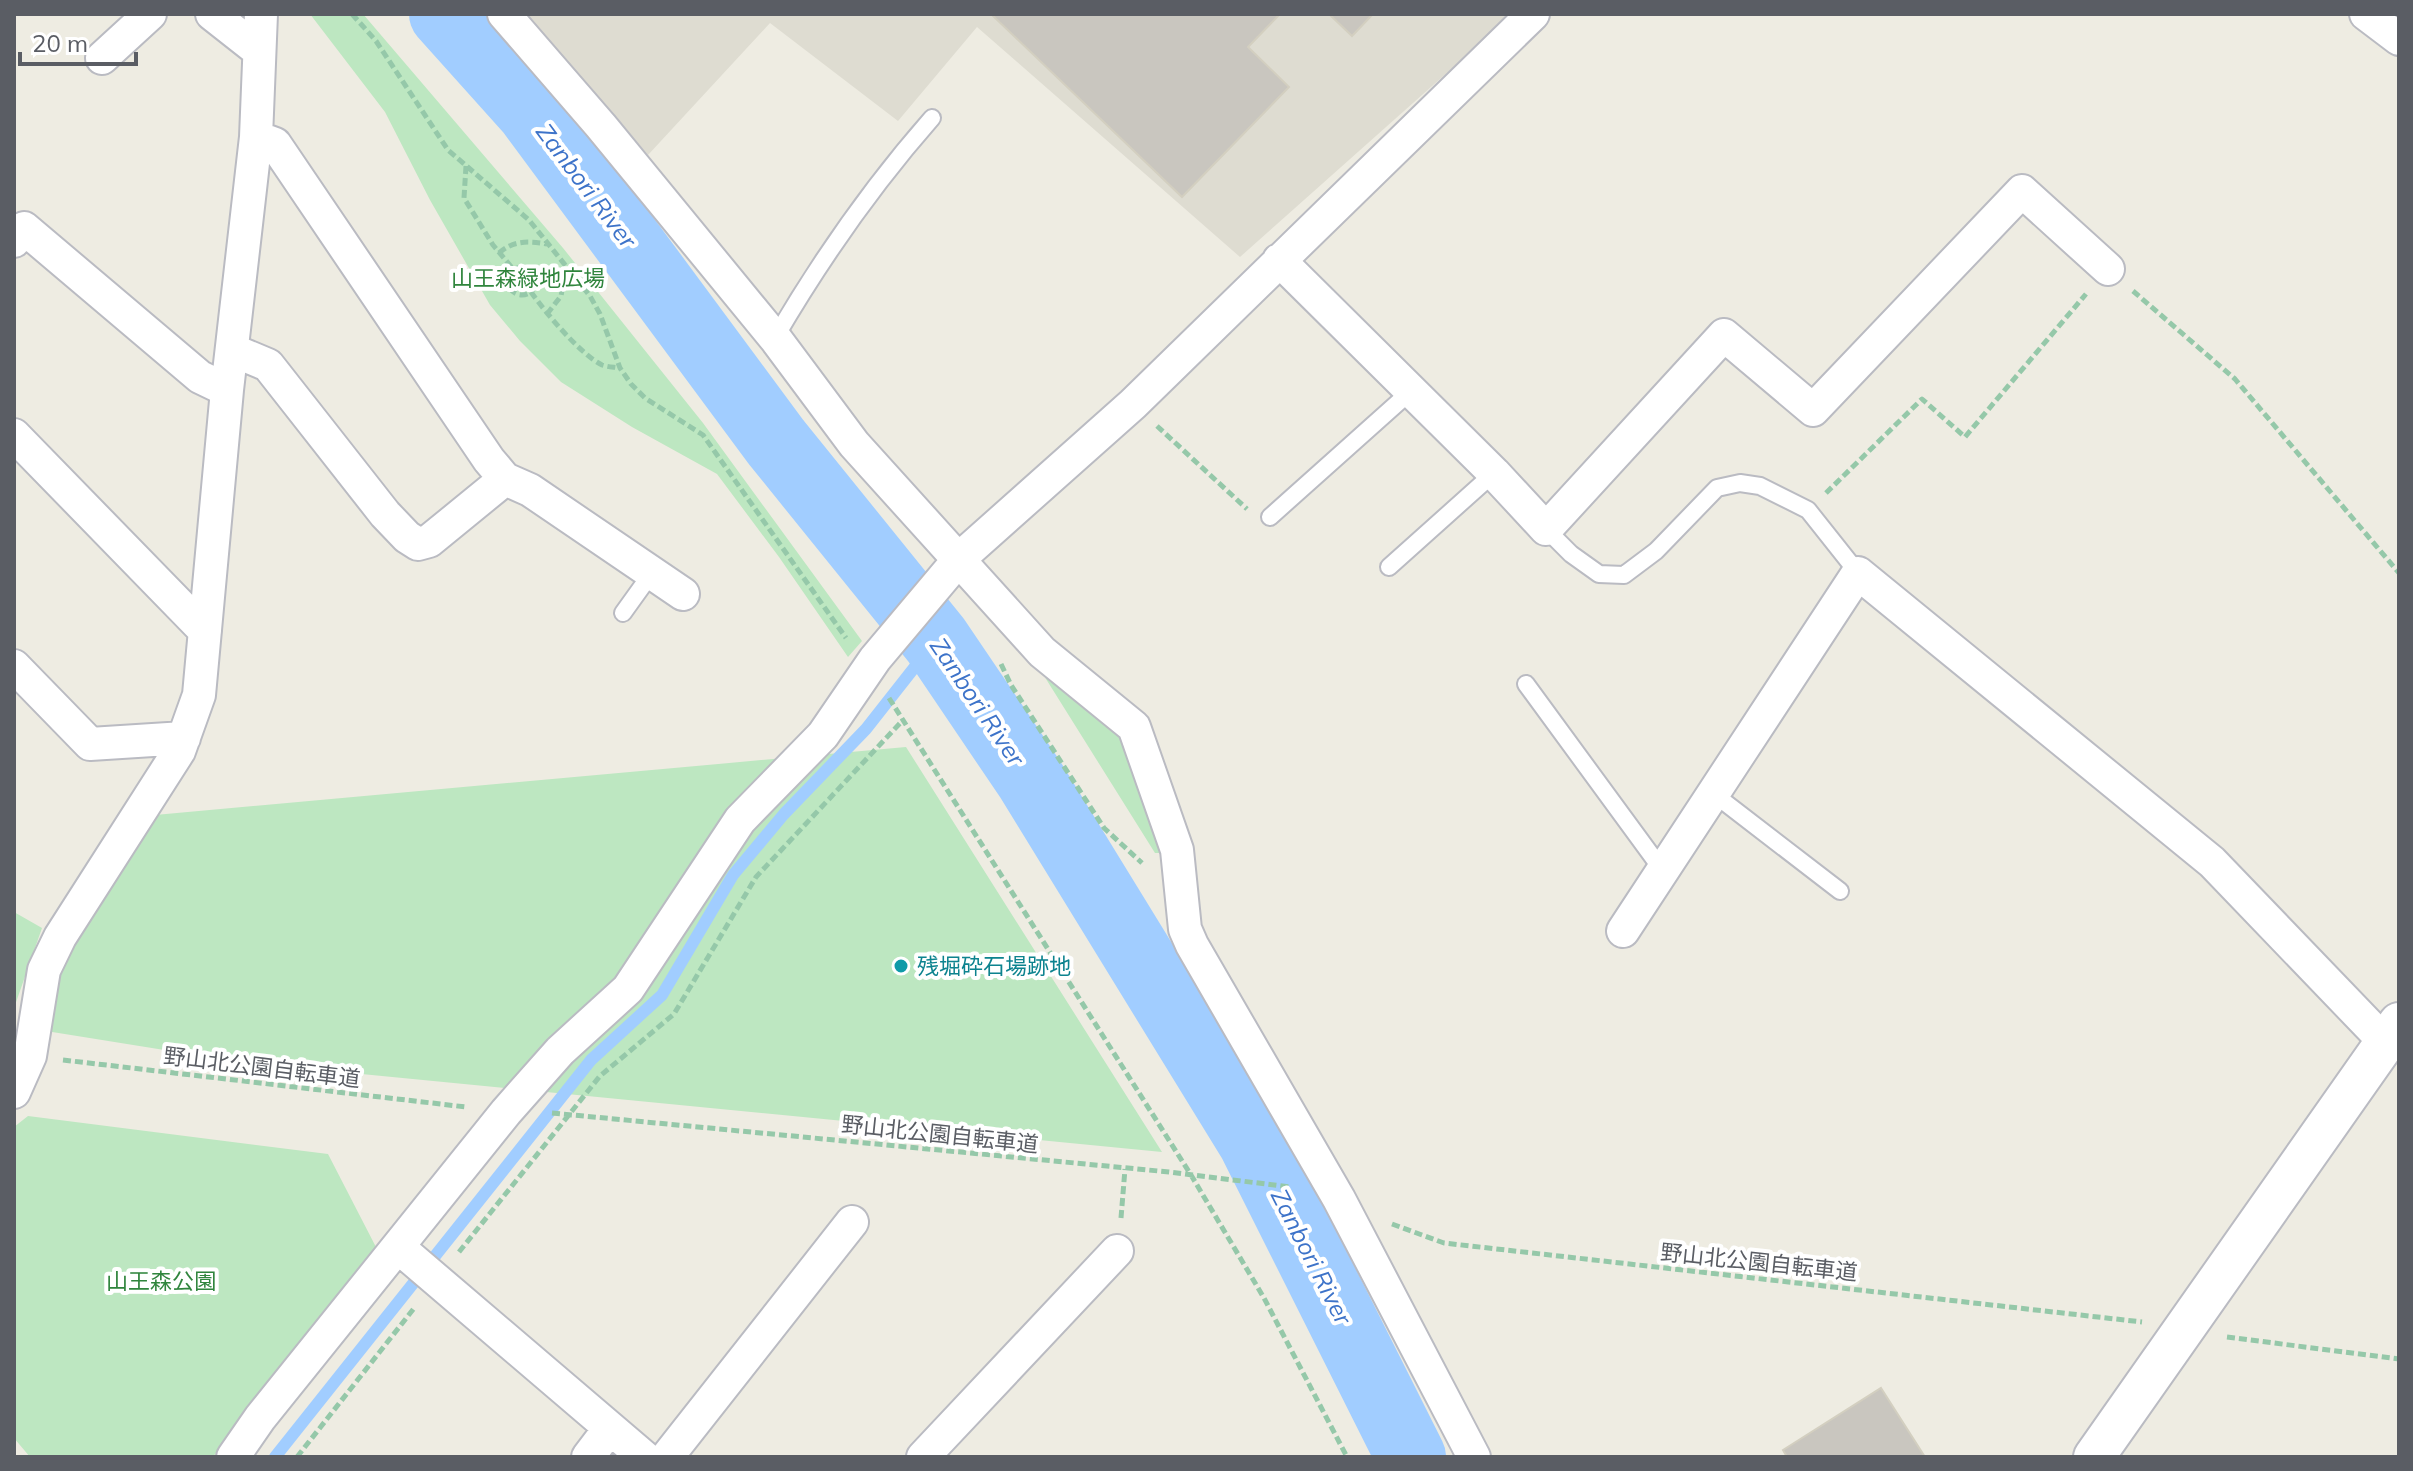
<svg xmlns="http://www.w3.org/2000/svg" width="2413" height="1471" font-family="Mulish,'Noto Sans JP',sans-serif">
  <rect width="100%" height="100%" fill="#eeece2"/>
  <!-- education -->
  <path fill="#dedcd1" d="M 526,14 L 1513,14 L 1240,257 L 977,27 L 898,121 L 770,23 L 648,155 Z"/>
  <!-- green -->
  <path fill="#bde7c1" d="M 310,14 L 363,14 L 563,248 L 703,423 L 862,641 L 848,657 L 779,557 L 717,474 L 632,427 L 561,382 L 520,341 L 490,305 L 430,200 L 385,112 Z
    M 1036,663 L 1118,729 L 1132,756 L 1160,853 L 1155,853 Z
    M 906,747 L 1162,1152 L 239,1062 L 46,1031 L 63,951 L 155,815 Z
    M 14,912 L 42,928 L 14,1008 Z
    M 28,1116 L 328,1154 L 378,1251 L 248,1408 L 213,1457 L 30,1457 L 14,1438 L 14,1127 Z"/>
  <g fill="none" stroke-linecap="round" stroke-linejoin="round">
    <!-- stream -->
    <path stroke="#a1cdff" stroke-width="12" d="M 275,1457 L 591,1060 L 662,995 L 733,875 L 784,814 L 866,729 L 936,640"/>
    <!-- river -->
    <path stroke="#a1cdff" stroke-width="70" d="M 444,14 L 531,111 L 776,442 L 936,640 L 1030,779 L 1253,1142 L 1411,1457"/>
  </g>
  <!-- building -->
  <path fill="#c9c6bf" stroke="#d3cfc0" stroke-width="2" d="M 991,14 L 1280,14 L 1248,47 L 1289,87 L 1182,197 Z
    M 1329,14 L 1373,14 L 1352,36 Z
    M 1881,1388 L 1925,1457 L 1787,1457 L 1783,1450 Z"/>
  <g fill="none" stroke-linecap="round" stroke-linejoin="round">
    <!-- service casing -->
    <g stroke="#babbc2" stroke-width="20">
      <path id="service" d="M 775,338 C 820,261 873,185 932,118
        M 1270,517 L 1411,391
        M 1546,529 L 1571,554 L 1599,574 L 1624,575 L 1656,551 L 1717,488 L 1740,483 L 1760,486 L 1808,510 L 1858,573
        M 1389,567 L 1494,473
        M 623,613 L 651,574
        M 1526,684 L 1663,871
        M 1714,794 L 1840,891"/>
    </g>
    <!-- minor casing -->
    <g stroke="#babbc2" stroke-width="36">
      <path id="minor" d="M 212,14 L 259,51
        M 504,14 L 601,126 L 775,338 L 854,444 L 1042,652 L 1134,727 L 1177,850 L 1185,929 L 1192,945 L 1339,1199 L 1474,1457
        M 2366,14 L 2399,39
        M 102,58 L 150,14
        M 256,137 L 275,144 L 489,460 L 505,479 L 530,490 L 683,594
        M 14,241 L 24,228 L 200,377 L 227,390
        M 1279,260 L 1494,473 L 1546,529 L 1724,335 L 1813,410 L 2022,191 L 2108,269
        M 232,350 L 268,365 L 385,514 L 407,537 L 418,544 L 429,541 L 505,479
        M 14,435 L 205,631
        M 14,666 L 90,744 L 184,738
        M 1623,931 L 1858,573 L 2212,862 L 2385,1042
        M 14,1092 L 30,1056 L 44,970 L 60,937 L 179,751 L 199,695 L 227,390 L 256,137 L 261,14
        M 398,1247 L 644,1457
        M 233,1457 L 260,1418 L 506,1112 L 560,1051 L 628,989 L 740,820 L 823,735 L 875,659 L 960,558 L 1133,404 L 1533,14
        M 588,1457 L 610,1428
        M 667,1457 L 852,1222
        M 923,1457 L 1117,1251"/>
    </g>
    <!-- tertiary casing -->
    <g stroke="#babbc2" stroke-width="44">
      <path id="tertiary" d="M 2094,1457 L 2399,1023"/>
    </g>
    <!-- path -->
    <path stroke="#95c8a9" stroke-width="5" stroke-dasharray="8 4" stroke-linecap="butt" d="M 352,14 L 376,41 L 448,150 L 529,220 L 590,296 L 600,314 L 620,368 L 631,384 L 645,398 L 703,435 L 846,638
      M 466,166 L 464,198 L 493,245 L 514,270
      M 499,253 C 514,240 529,241 547,244
      M508 281a14 14 0 1 1 28 0a14 14 0 1 1-28 0Z
      M 2133,291 L 2235,379 L 2399,573
      M 531,292 C 545,312 581,355 602,365 C 608,367 614,367 620,368
      M 547,314 L 561,296 L 566,268
      M 1157,426 L 1247,509
      M 1826,493 L 1922,399 L 1965,437 L 2086,294
      M 1001,664 L 1011,685 L 1104,828 L 1142,863
      M 889,698 L 1191,1175 L 1264,1298 L 1347,1457
      M 63,1060 L 466,1107
      M 552,1113 L 1169,1172 L 1290,1187
      M 1121,1218 L 1125,1169
      M 1392,1224 L 1444,1243 L 2142,1322
      M 459,1252 L 600,1076 L 674,1014 L 756,877 L 903,720
      M 2227,1337 L 2399,1359
      M 297,1457 L 415,1307"/>
    <!-- service -->
    <use href="#service" stroke="#fff" stroke-width="16"/>
    <!-- minor -->
    <use href="#minor" stroke="#fff" stroke-width="32"/>
    <!-- tertiary -->
    <use href="#tertiary" stroke="#fff" stroke-width="40"/>
  </g>
  <!-- markers -->
  <circle fill="#0f9aa8" stroke="#fff" stroke-width="3" cx="901" cy="966" r="8"/>
  <g text-anchor="middle" stroke-width="8" stroke-linejoin="round" paint-order="stroke">
    <!-- park labels -->
    <g font-size="22" fill="#30853d" stroke="#fff">
      <text x="528" y="286">山王森緑地広場</text>
      <text x="161" y="1289">山王森公園</text>
    </g>
    <!-- culture labels -->
    <g font-size="22" fill="#0d838f" stroke="#fff" text-anchor="start">
      <text x="917" y="974">残堀砕石場跡地</text>
    </g>
    <!-- street labels -->
    <g font-size="22" fill="#5a5d64" stroke="#fff">
      <text transform="translate(262 1067) rotate(7)" y="8">野山北公園自転車道</text>
      <text transform="translate(940 1134) rotate(6)" y="8">野山北公園自転車道</text>
      <text transform="translate(1759 1262) rotate(6)" y="8">野山北公園自転車道</text>
    </g>
    <!-- water labels -->
    <g font-size="24" font-style="italic" fill="#3d73c9" stroke="#fff">
      <text transform="translate(586 186) rotate(53)" y="8">Zanbori River</text>
      <text transform="translate(977 702) rotate(56)" y="8">Zanbori River</text>
      <text transform="translate(1311 1257) rotate(63)" y="8">Zanbori River</text>
    </g>
  </g>
  <!-- border -->
  <rect width="2413" height="1471" fill="none" stroke="#5a5d64" stroke-width="32"/>
  <!-- scale -->
  <path d="M20 52v12h116v-12" fill="none" stroke="#5a5d64" stroke-width="4"/>
  <text x="32" y="52" font-size="24" fill="#5a5d64" stroke="#ffffff" stroke-width="6" paint-order="stroke">20 m</text>
</svg>
